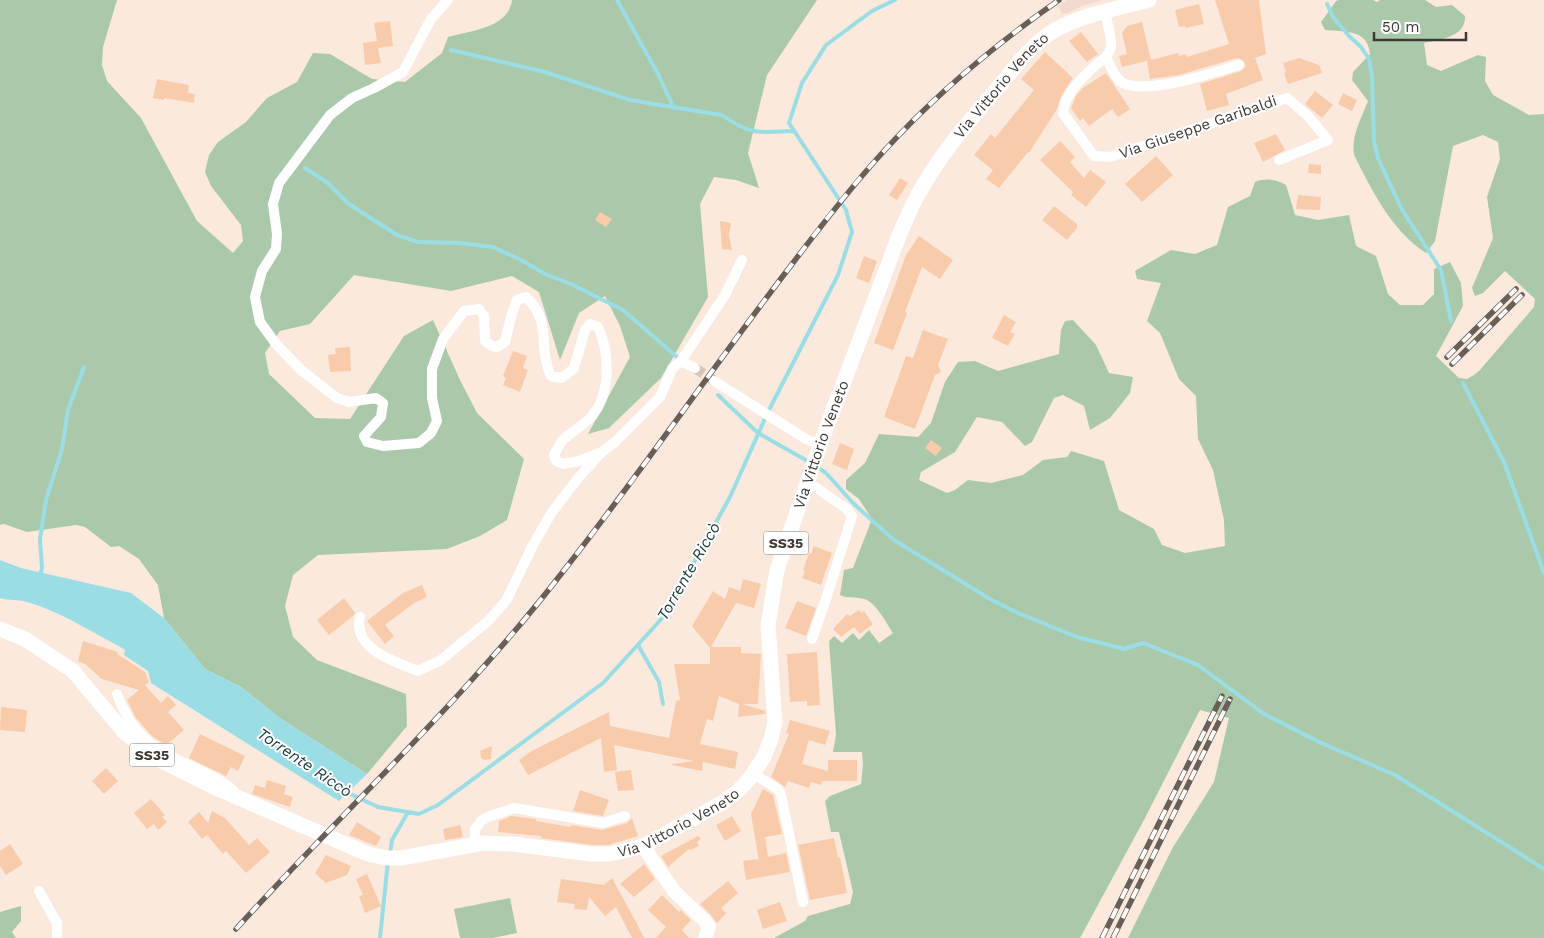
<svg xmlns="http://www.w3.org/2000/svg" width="1544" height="938" font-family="'Work Sans',sans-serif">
  <rect width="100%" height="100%" fill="#fbe9dd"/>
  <!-- industrial -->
  <path fill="#f2dad1" d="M 1067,0 L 1103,0 L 1082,6 L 1068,13 L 1062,14 L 1058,6 Z"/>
  <!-- green -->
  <path fill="#aac8aa" d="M 0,0 L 117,0 L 103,47 L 102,65 L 107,81 L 141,118 L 197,221 L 233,253 L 243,241 L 241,225 L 211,186 L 205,172 L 209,155 L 218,142 L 246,122 L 267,98 L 297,82 L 313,53 L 330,54 L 372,79 L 405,82 L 442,53 L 448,37 C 470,31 509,28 512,0 L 817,0 L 767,75 L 748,153 L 759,188 L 736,180 L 714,177 L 700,204 L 708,297 L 661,378 L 609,428 L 588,434 L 630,357 L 620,326 L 605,296 L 579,313 L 560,360 L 539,292 L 512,276 L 451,291 L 354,275 L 310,324 L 280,331 L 265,353 L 269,374 L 315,418 L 350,419 L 404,336 L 433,320 L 460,380 L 477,413 L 524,459 L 507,520 L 480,536 L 447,549 L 318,555 L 293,575 L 285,606 L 293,637 L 317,660 L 406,694 L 407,726 L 367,774 L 280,718 L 241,687 L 205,669 L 164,618 L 158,585 L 139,559 L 119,546 L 111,547 L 85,527 L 76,525 L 27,532 L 4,524 L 0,525 Z
    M 1339,0 L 1373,0 L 1377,2 L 1380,0 L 1425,0 L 1436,7 L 1452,5 L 1465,16 C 1466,37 1440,39 1424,43 L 1427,65 L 1441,71 L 1478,55 L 1486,57 L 1485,81 L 1493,95 L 1529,115 L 1544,114 L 1544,938 L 1128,938 L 1172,849 L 1214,782 L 1229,718 L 1200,710 L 1145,818 L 1080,938 L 774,938 L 805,921 L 808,916 L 850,904 L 853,892 L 839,832 L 831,832 L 825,801 L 830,796 L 861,784 L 863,765 L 862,752 L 833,752 L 836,735 L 829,641 L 834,636 L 842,643 L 853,633 L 859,640 L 869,630 L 879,643 L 893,633 C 887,624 875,601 864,599 C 855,596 849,599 840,595 L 844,570 L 853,568 L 872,519 L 859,499 L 846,489 L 846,480 L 865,463 L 879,434 L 918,437 L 931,423 L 945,382 L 958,362 L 975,361 L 998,371 L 1059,354 L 1061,330 L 1065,321 L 1073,320 L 1096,345 L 1109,373 L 1133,377 L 1130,393 L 1110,418 L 1090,430 L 1084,406 L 1063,395 L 1054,398 L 1032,442 L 1025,446 L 1002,422 L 977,417 L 955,452 L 921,472 L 919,480 L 947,493 L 955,490 L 968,480 L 991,483 L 1023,475 L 1043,460 L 1067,457 L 1071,451 L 1104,461 L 1119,510 L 1154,529 L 1162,545 L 1185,553 L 1225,546 L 1224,520 L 1213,470 L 1198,439 L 1196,396 L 1179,379 L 1160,333 L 1147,321 L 1161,283 L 1137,279 L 1135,271 L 1171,250 L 1195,254 L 1217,245 L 1228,207 L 1250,196 L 1255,182 C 1266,178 1276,179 1286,185 L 1295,215 L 1318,220 L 1349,215 L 1356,246 L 1376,256 L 1388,294 L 1400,305 L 1423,305 L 1434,294 L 1434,269 L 1450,262 L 1461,283 L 1463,306 L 1436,356 L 1459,378 L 1467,379 L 1474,375 L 1480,370 L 1534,307 L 1535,299 L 1505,271 L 1483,293 L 1475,296 L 1472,288 L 1493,238 L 1487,197 L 1500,159 L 1498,142 L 1483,135 L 1453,146 L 1435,241 L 1426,253 C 1391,230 1373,192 1354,155 C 1351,136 1361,119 1368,101 L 1352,80 L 1353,72 L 1370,54 C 1368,29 1345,32 1325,30 L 1321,22 L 1336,1 Z
    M 510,898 L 517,933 L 492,938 L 460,938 L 454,909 Z
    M 21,906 L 21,921 L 12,932 L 16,938 L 0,938 L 0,912 Z"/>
  <!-- water -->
  <path fill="#9bdde4" d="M 0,560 L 21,568 L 131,593 L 164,618 L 205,669 L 241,687 L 280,718 L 367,774 L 339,801 L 151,683 L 148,671 L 124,655 L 125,650 L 117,645 C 88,630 59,611 27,602 C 18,599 9,601 0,598 Z"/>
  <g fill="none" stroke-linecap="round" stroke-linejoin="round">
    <!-- stream -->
    <path stroke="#9bdde4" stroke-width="4" d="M 617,0 L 658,74 L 674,108
      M 1327,4 L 1333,17 L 1349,36 L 1361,47 L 1369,59 L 1372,76 L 1374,141 L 1378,158 L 1401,208 L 1441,270 L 1451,321
      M 451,50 L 545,72 L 630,100 L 721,115 C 729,119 735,124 742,127 C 757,135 777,131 794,131
      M 305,168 L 328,183 L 349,204 L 397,235 L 418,242 L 459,243 L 493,247 L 523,261 L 545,274 L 571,284 L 623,310 L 677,357
      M 1463,383 L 1504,462 L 1544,573
      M 718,395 L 758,433 L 811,463
      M 817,467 L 826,473 L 854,504 L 894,540 L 990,599 L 1018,613 L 1077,637 L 1124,649 L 1143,643 L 1198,665 L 1264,714 L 1319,742 L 1395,775 L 1544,869
      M 40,576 L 42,568 L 40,539 L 46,500 L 62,449 L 68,410 L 84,367
      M 638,645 L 659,682 L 663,704
      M 344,791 L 378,807 L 419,814 L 438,805 L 603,683 L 665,615 L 730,497 L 768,412 L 838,275 L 852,232 L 846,210 L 789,123 L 802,83 L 826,45 L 872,11 L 895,0
      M 390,854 L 392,840 L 408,812
      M 380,938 L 388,861"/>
  </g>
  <!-- building -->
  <path fill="#f8cbab" d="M 1215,0 L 1259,0 L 1266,54 L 1255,58 L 1263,80 L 1226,94 L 1229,105 L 1207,111 L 1200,84 L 1241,71 L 1246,66 L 1243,60 L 1237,58 L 1179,75 L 1150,79 L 1147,61 L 1178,53 L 1179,56 L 1186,54 L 1187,57 L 1229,44 Z
    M 1199,4 L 1204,24 L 1185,28 L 1185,26 L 1179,27 L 1175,10 Z
    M 390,21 L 393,46 L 378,48 L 381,63 L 365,65 L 363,43 L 377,41 L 374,23 Z
    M 1142,22 L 1151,60 L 1122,67 L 1119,56 L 1127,54 L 1122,33 L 1127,26 Z
    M 1081,32 L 1098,54 L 1087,62 L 1069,41 Z
    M 1045,52 L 1073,78 L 1061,96 L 1057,109 L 1029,153 L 1028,152 L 999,188 L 986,179 L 993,170 L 974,155 L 991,134 L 995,138 L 1034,90 L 1021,79 Z
    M 1299,58 L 1319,65 L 1322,73 L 1288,84 L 1284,73 L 1286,72 L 1283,63 Z
    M 1106,73 L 1130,109 L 1118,117 L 1112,109 L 1089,126 L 1083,118 L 1080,121 L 1071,108 L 1076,96 L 1083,88 Z
    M 157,79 L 189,85 L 188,93 L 195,94 L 194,103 L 164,98 L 164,100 L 153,98 Z
    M 1315,91 L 1333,105 L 1322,118 L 1305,104 Z
    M 1343,93 L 1357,100 L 1352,111 L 1338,104 Z
    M 1276,134 L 1285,150 L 1263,162 L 1254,143 Z
    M 1060,141 L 1075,157 L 1070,162 L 1084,178 L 1090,170 L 1106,182 L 1086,207 L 1071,195 L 1073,192 L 1040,160 Z
    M 1156,156 L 1173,175 L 1142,202 L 1125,184 Z
    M 1309,164 L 1321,165 L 1321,174 L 1308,173 Z
    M 900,178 L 908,183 L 897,200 L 889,195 Z
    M 1298,195 L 1321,197 L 1320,210 L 1296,209 Z
    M 1054,206 L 1077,224 L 1077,228 L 1067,240 L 1042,220 Z
    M 600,212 L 612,219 L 606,227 L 595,220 Z
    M 720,221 L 731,223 L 729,235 L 732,250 L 722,249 Z
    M 919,236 L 953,260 L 940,279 L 922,267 L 905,312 L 907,313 L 893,350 L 874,343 L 906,255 Z
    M 864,256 L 877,261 L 869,283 L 856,278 Z
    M 1004,315 L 1016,322 L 1010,332 L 1015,334 L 1008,346 L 992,338 Z
    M 923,330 L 948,339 L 938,365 L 941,372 L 935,375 L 915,429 L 884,417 L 906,356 L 913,358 Z
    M 350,347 L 351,371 L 330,372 L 328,355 L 336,354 L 335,348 Z
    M 513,351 L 527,356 L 523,368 L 528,370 L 520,392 L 503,385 L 506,378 L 503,376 Z
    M 931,440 L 942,448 L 936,456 L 925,448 Z
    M 840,443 L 854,449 L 847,470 L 832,464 Z
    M 814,546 L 832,553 L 821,585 L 802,578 L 805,571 L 803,570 L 809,553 L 811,554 Z
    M 743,579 L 761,584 L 754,608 L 736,603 L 711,647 L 741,647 L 741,653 L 761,654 L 758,704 L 743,704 L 765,711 L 765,714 L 738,717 L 739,704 L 719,696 L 713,721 L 707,719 L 700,744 L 738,752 L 735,769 L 703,762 L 702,771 L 672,765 L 672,764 L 694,761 L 614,745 L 617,770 L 604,772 L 601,738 L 528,775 L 519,760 L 530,752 L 609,712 L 610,726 L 669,738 L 676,701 L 680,700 L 674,664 L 710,664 L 710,648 L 692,626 L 713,591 L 725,599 L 729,587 L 740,591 Z
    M 422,585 L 427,597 L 414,603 L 385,625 L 394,636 L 385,644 L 367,621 L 403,593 Z
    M 344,598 L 355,613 L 353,616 L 329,635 L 317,620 Z
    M 797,601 L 816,608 L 806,636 L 785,628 Z
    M 859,610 L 862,613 L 864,611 L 873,624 L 860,634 L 854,627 L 841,637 L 833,629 L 847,614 L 850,616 Z
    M 83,641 L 118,652 L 117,654 L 145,672 L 149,682 L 145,685 L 161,703 L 168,696 L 176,705 L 168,712 L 184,730 L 166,745 L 152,736 L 136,718 L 127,700 L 139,690 L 102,679 L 85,664 L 78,661 Z
    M 817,652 L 820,705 L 807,706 L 807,701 L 790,702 L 787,654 Z
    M 1,707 L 27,710 L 25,732 L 0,730 Z
    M 790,720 L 830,731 L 825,745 L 809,740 L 802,764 L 828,771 L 828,760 L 857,760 L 857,781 L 822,781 L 821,785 L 811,782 L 809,788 L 788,781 L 785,787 L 771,777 L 789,734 L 786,733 Z
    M 200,734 L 245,756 L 238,771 L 231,767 L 226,776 L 189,758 Z
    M 492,746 L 491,759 L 485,760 L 481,758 L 480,751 Z
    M 106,768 L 118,781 L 104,794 L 92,781 Z
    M 631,770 L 634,790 L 618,791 L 615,772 Z
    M 267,780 L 286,786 L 284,794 L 293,797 L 290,807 L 252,794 L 255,785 L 265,788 Z
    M 763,789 L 773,795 L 782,834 L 765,837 L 768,857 L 786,853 L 790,872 L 746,880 L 743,861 L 758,859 L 759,861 L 751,814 Z
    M 580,790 L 609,800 L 603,816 L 573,811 Z
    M 151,799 L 165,815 L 162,817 L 167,822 L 158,830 L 154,824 L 147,829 L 134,813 Z
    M 212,811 L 225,818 L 249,845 L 257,838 L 270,852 L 246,873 L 226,851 L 223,854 L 207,835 L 202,839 L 188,822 L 199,812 L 208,823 Z
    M 511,816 L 536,819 L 536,821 L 571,827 L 571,825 L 602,830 L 627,823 L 632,818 L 638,836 L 608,845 L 592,845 L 541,838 L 541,836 L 498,832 L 499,821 Z
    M 732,816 L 741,831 L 725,841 L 716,825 Z
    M 357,822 L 381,837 L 376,846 L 349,835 Z
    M 460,825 L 463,837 L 445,840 L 443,829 Z
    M 698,836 L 701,839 L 697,842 L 699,846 L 690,850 L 689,849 L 668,867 L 661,856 Z
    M 834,838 L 838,858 L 840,857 L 847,893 L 810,900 L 798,845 Z
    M 10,844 L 23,864 L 6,875 L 0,866 L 0,851 Z
    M 326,855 L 351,866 L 347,875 L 326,883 L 319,877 L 315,873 Z
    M 644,864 L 655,879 L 634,897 L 620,884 Z
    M 367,874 L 381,906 L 365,913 L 359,896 L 363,895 L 356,879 Z
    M 612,878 L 636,922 L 644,938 L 632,938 L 616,907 L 605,916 L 589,897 L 587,910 L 574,909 L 575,904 L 557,902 L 561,879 L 604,885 Z
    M 728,881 L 738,893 L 721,908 L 726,913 L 717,923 L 711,915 L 700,904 Z
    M 662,895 L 679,912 L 681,910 L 691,920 L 682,930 L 689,938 L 656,938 L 666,927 L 648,910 Z
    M 780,902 L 787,921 L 763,929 L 757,910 Z"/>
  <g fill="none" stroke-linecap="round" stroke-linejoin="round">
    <!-- street-tunnel -->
    <path stroke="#d5c6bb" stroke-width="10" stroke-dasharray="10 5" stroke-linecap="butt" d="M 695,368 L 714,381"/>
    <!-- street -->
    <path stroke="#fff" stroke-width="10" d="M 448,0 L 431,19 L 403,72 L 374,88 L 352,98 L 330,115 L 279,183 L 273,204 L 277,234 L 276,249 L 262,271 L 255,297 L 260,322 L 276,344 L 301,370 L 337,398 L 349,402 L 376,398 L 383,403 L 381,417 L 364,436 L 367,442 L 383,446 L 419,443 L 431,433 L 437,421 L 432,398 L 432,369 L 443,339 L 464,311 L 479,309 L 484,316 L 485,341 L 492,346 L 497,347 L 505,342 L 512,313 L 517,300 L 526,297 C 553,322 537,347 551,376 L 562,378 L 574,368 L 585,330 L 590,324 L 598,327 C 610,353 611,393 592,416 C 583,426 571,432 562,441 C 559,445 557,450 554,455 L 556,461 L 563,464 L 579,461 L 602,452 L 615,442 L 660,397 L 672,369 L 681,361 L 695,368
      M 1105,12 C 1107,21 1112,39 1111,47 C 1109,56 1102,60 1096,65 C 1083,77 1064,94 1063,113 L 1094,156 L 1110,157 L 1287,98 L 1308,116 L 1328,140 L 1279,160
      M 1106,57 C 1110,65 1115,79 1123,83 C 1148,95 1212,73 1239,65
      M 681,361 L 725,295 L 742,260
      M 714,381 L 806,439 L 820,445
      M 808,482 L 847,509 L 852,516 L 826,599 L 812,639
      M 360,617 C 352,649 396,662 418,671 L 441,660 L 487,622 L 506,601 L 533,545 L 552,512 L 580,476 L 600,454
      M 117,694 C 133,738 156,750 197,769 C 210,775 224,781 234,791
      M 754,774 L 779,790 L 781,795 L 803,902
      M 474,845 L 475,829 L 481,821 L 488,817 L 514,808 L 603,823 L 625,816
      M 39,891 L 57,923 L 57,938"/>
    <!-- secondary -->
    <path stroke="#fff" stroke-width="14" d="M 643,846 L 674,891 L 705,921 L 709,927 L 705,938"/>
    <!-- primary -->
    <path stroke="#fff" stroke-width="15" id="s1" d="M 0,629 L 25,639 L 73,671 L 124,732 L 158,759 L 216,788 L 368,854 L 387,858 L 401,858 L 484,843 L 513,844 L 591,854 L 609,854 L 628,850 L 643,846 L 722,803 L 738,791 L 750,778 L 764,757 L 771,739 L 775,722 L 768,625 L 777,570 L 820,445 L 897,241 C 905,222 912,203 923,186 C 944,149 974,116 1001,84 C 1017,64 1033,43 1055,30 C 1084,14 1117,9 1149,0"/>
    <!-- rail casing -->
    <g stroke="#695f59" stroke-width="5.5">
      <path id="rail" d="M 1447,357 L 1516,289
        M 1452,364 L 1522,295
        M 236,929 C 345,809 466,698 565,569 C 641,472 711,370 786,272 C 817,231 849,189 884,151 C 936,94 996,44 1059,0
        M 1102,938 L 1222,696
        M 1113,938 L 1230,699"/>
    </g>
    <!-- rail -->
    <use href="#rail" stroke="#fff" stroke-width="4" stroke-dasharray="11" stroke-linecap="butt"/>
  </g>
  <g text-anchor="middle" stroke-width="4" stroke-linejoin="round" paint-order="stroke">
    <!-- shield labels -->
    <g fill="#fff" stroke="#797470" stroke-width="1">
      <rect x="763.5" y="531.5" width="45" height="23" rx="4"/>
      <rect x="129.5" y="743.5" width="45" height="23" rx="4"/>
    </g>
    <g font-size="14" font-weight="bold" fill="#3f3833">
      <text x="786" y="548">SS35</text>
      <text x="152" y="760">SS35</text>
    </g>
    <!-- street labels -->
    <g font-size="15" fill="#3f3833" stroke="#fff">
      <text dy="5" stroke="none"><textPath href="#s1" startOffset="1598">Via Vittorio Veneto</textPath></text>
      <text transform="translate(1198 127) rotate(-19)" y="5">Via Giuseppe Garibaldi</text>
      <text dy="5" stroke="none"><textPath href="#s1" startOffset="1192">Via Vittorio Veneto</textPath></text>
      <text dy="5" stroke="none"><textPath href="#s1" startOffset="758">Via Vittorio Veneto</textPath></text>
    </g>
    <!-- water labels -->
    <g font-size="16" font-style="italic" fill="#193a3d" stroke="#fff">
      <text transform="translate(688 571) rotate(-60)" y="6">Torrente Riccò</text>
      <text transform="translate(305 762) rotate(34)" y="6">Torrente Riccò</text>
    </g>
  </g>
  <!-- scale -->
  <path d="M1374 32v8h92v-8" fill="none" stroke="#3f3833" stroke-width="2.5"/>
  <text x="1382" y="32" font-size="15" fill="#3f3833" stroke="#ffffff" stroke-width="4" paint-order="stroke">50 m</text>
</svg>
